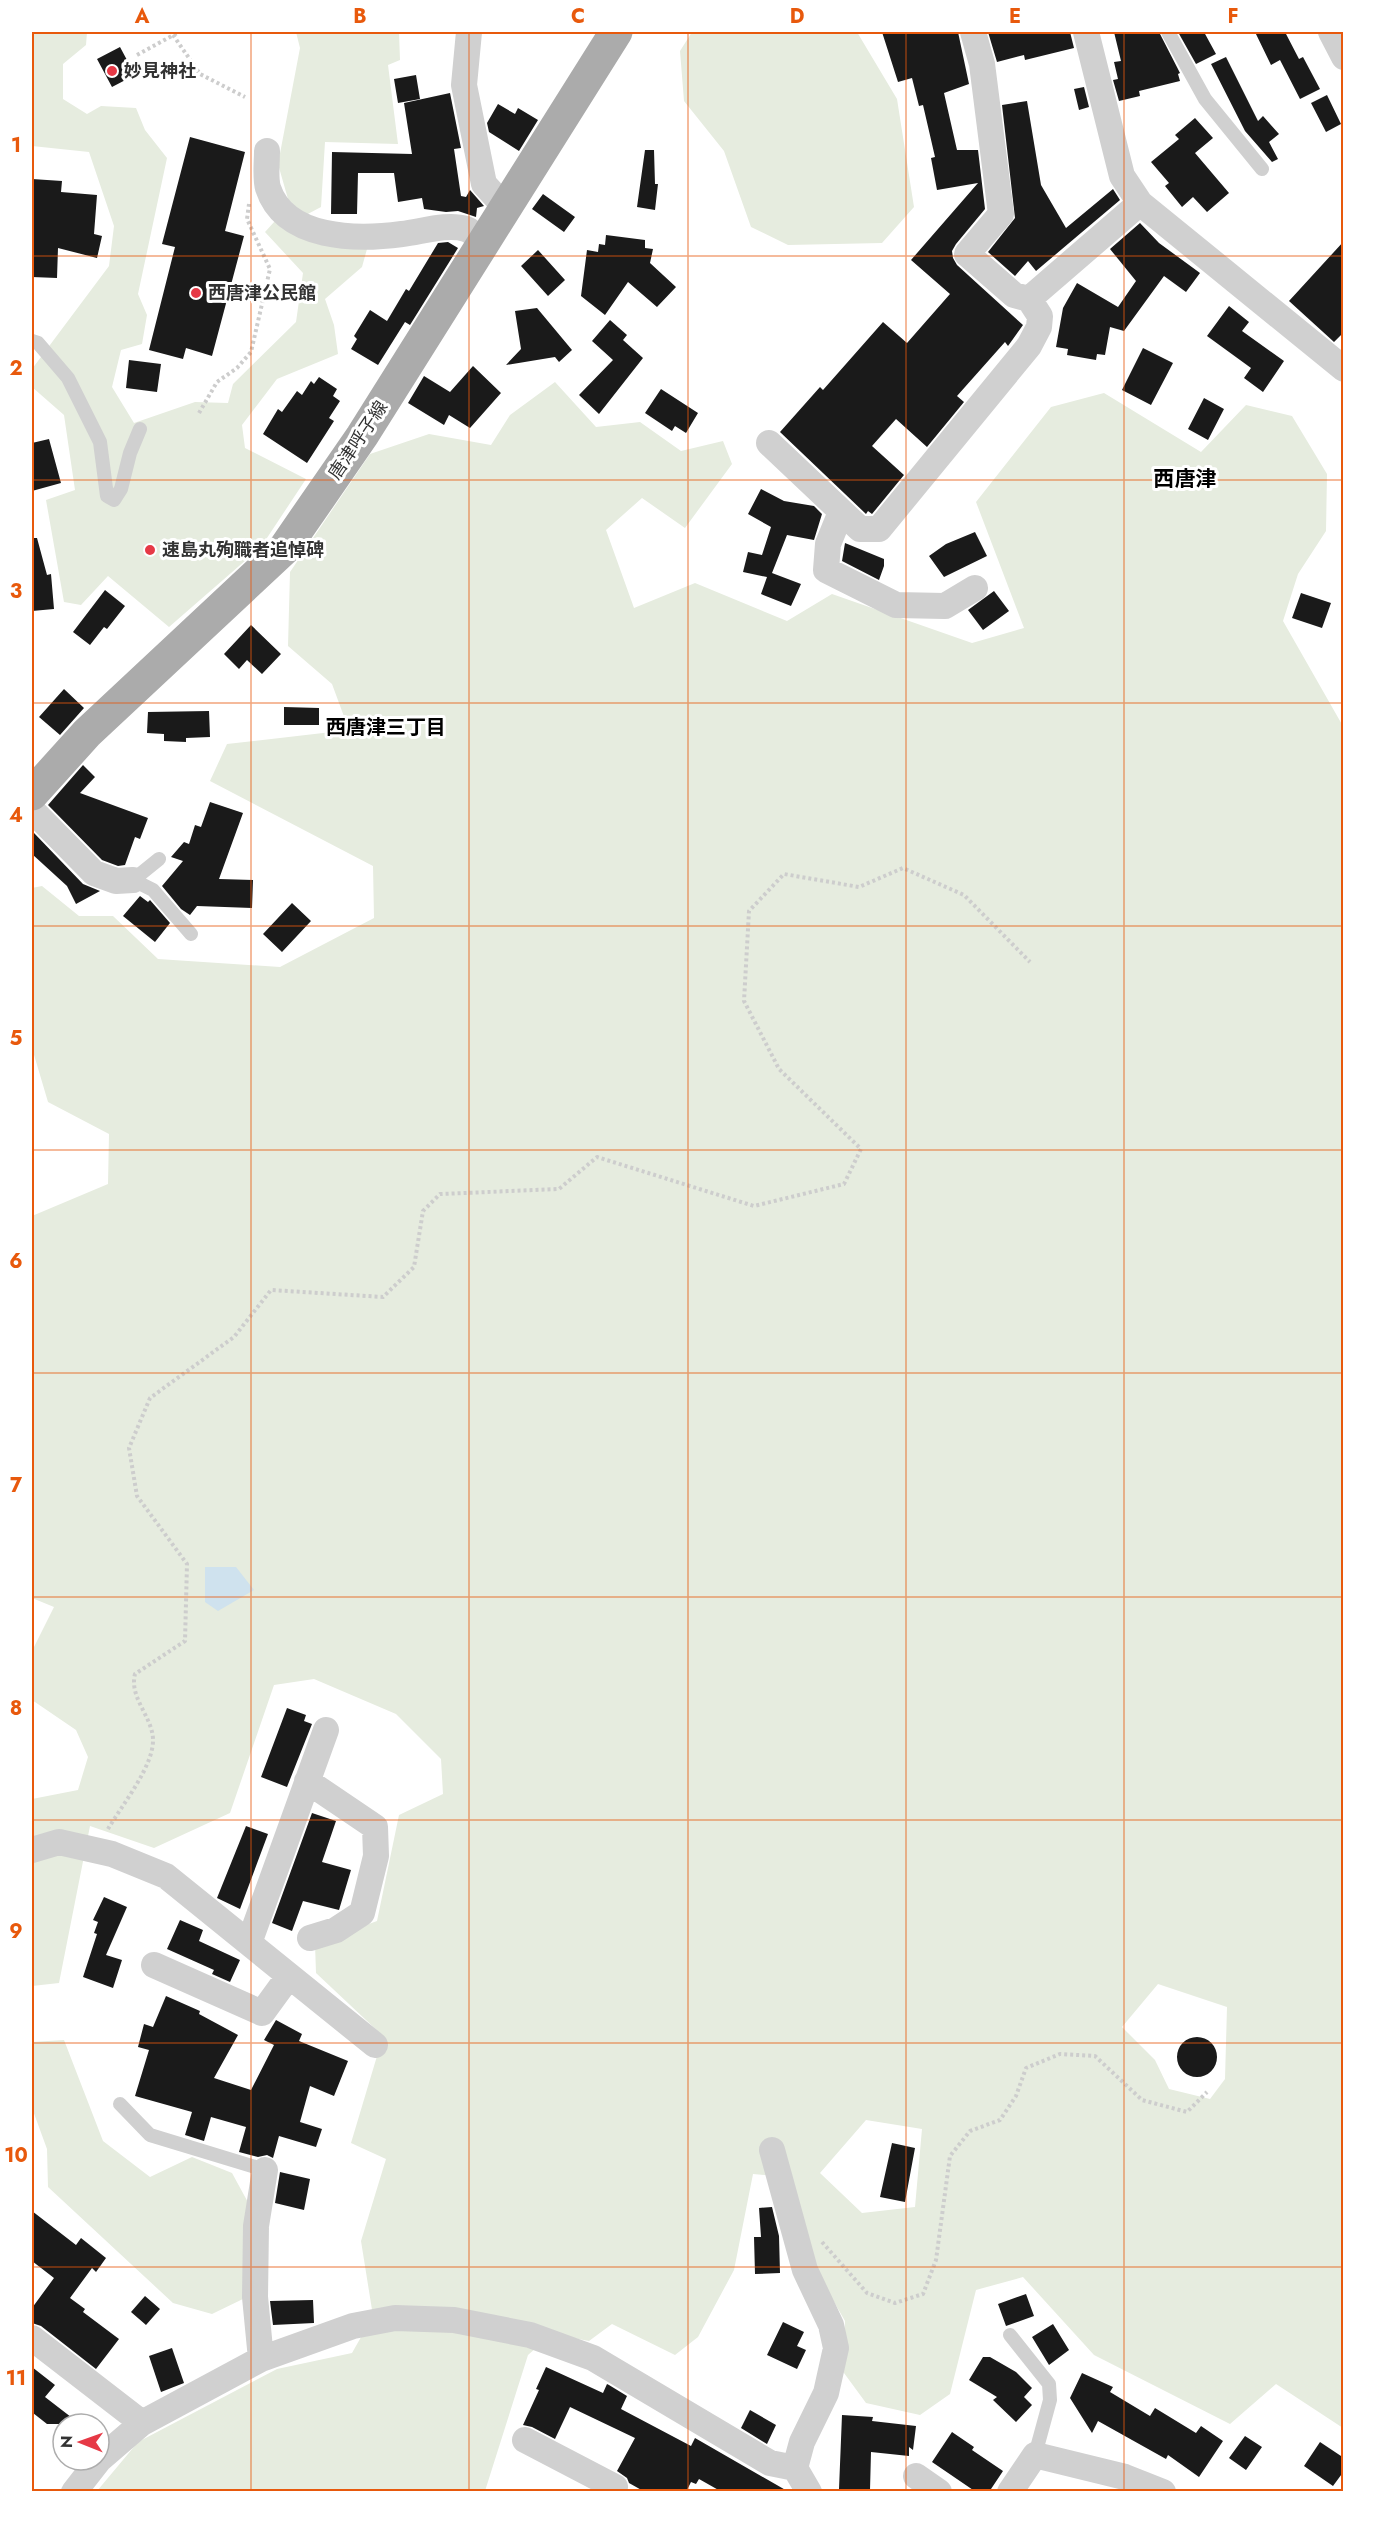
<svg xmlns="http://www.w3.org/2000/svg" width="1375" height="2523" font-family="Jost,'Noto Sans JP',sans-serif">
  <rect width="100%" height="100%" fill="#fff"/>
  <!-- green -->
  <path fill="#e6ecdf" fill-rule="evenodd" d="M 32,32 L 87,32 L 86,45 L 63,64 L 63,99 L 87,114 L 101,106 L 136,108 L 145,130 L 167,158 L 138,294 L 147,315 L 142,344 L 121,350 L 112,387 L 134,423 L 195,402 L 228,403 L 233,384 L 296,322 L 303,273 L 265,232 L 275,221 L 367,249 L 362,267 L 325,299 L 334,325 L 338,354 L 277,379 L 242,425 L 245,448 L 306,479 L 261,547 L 169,627 L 108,576 L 81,605 L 64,602 L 46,500 L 75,490 L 64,415 L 32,387 L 32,369 L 109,266 L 114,226 L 89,152 L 32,146 Z
    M 296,32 L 399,32 L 400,60 L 388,65 L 398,144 L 325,142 L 321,207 L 304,216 L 288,199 L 278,164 L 300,48 Z
    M 692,32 L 857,32 L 897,99 L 914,207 L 882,243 L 788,245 L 751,227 L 724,151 L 684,101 L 680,51 Z
    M 555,382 L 596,427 L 640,422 L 681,451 L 723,441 L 732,464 L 685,528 L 642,498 L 606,530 L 634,608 L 695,583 L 787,621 L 832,594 L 972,643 L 1024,628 L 976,502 L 1051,407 L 1104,393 L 1201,452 L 1246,405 L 1292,416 L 1327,474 L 1326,531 L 1298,574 L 1283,621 L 1344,728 L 1343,2428 L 1276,2384 L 1230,2424 L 1094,2355 L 1023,2277 L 976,2290 L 950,2394 L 920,2415 L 866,2403 L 844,2373 L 845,2321 L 818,2274 L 786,2177 L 753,2174 L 734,2270 L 698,2337 L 675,2355 L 612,2324 L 589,2341 L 552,2334 L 528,2355 L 485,2491 L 97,2491 L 138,2442 L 277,2369 L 352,2353 L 373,2316 L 361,2241 L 386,2159 L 351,2143 L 383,2036 L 316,1973 L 315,1944 L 377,1921 L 399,1815 L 443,1794 L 441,1759 L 396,1714 L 314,1679 L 274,1685 L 230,1813 L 154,1848 L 90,1826 L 59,1983 L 32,1986 L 32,1799 L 78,1790 L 88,1757 L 76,1730 L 32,1700 L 32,1651 L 54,1607 L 32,1598 L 32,1216 L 108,1184 L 109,1134 L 48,1102 L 32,1048 L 32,888 L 42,886 L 79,916 L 113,916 L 158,959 L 280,967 L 374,918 L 373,866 L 210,781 L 227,744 L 349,730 L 332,684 L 288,646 L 290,572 L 370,454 L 429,434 L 491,445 L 510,415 ZM 1158,1984 L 1227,2007 L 1225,2079 L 1210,2099 L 1169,2089 L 1155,2060 L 1122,2027 ZM 866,2120 L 922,2129 L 915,2207 L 862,2213 L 820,2173 Z
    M 64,2040 L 103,2141 L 150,2177 L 192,2157 L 232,2173 L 250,2206 L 245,2298 L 212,2314 L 173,2303 L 48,2187 L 47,2149 L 32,2108 L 32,2042 Z"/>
  <!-- water -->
  <path fill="#cfe2ee" d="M 205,1567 L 236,1567 L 254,1590 L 218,1611 L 205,1602 Z"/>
  <!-- building -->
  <path fill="#1a1a1a" d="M 882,32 L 958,32 L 969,84 L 944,93 L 957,150 L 978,150 L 985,209 L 956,244 L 952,251 L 953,258 L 957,265 L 1023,325 L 1008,346 L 1005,342 L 957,396 L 964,402 L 927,447 L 896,419 L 872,446 L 904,475 L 872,514 L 868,511 L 866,514 L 780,432 L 820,387 L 823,390 L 883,322 L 907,343 L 950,294 L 911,260 L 978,183 L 937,190 L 931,158 L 935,157 L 923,105 L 919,106 L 912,78 L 898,82 Z
    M 988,32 L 1070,32 L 1074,48 L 1025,60 L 1024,55 L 997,62 Z
    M 1114,32 L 1159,32 L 1180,73 L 1178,74 L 1180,81 L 1139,91 L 1140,96 L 1119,101 L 1113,80 L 1118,79 L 1114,62 L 1121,61 Z
    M 1178,32 L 1204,32 L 1216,54 L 1196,64 Z
    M 1255,32 L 1285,32 L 1299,59 L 1303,57 L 1320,89 L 1300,99 L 1280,60 L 1271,65 Z
    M 120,47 L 135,75 L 112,87 L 97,59 Z
    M 1226,57 L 1258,121 L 1263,116 L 1279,134 L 1269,142 L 1278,159 L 1272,162 L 1245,131 L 1211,64 Z
    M 416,75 L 420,99 L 398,103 L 394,79 Z
    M 1084,87 L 1089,107 L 1079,110 L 1074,89 Z
    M 450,93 L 461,148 L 454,149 L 461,196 L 466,197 L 470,190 L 484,206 L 477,208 L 476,217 L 458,211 L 446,212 L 424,209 L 422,198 L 398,202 L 394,173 L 358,173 L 357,214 L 331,214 L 332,152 L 412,154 L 404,103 Z
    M 1327,95 L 1341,124 L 1326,132 L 1311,103 Z
    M 1027,101 L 1041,185 L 1066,228 L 1113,189 L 1120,200 L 1036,271 L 1028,261 L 1015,276 L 988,252 L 1015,218 L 1002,105 Z
    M 498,104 L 515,114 L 518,108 L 538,120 L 519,151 L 489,132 L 487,123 Z
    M 1195,118 L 1213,138 L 1195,153 L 1229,193 L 1207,212 L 1193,197 L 1182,207 L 1165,186 L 1169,183 L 1151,162 L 1179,139 L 1175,135 Z
    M 190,137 L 245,152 L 225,231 L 244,236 L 212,356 L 186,348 L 183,359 L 149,350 L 175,247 L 162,244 Z
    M 645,150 L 654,150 L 655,184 L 658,184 L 655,210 L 637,207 Z
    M 32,179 L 62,181 L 61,192 L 97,195 L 94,234 L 102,236 L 97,258 L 58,248 L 57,278 L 32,277 Z
    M 543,194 L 575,217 L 564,232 L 532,209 Z
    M 1140,223 L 1159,243 L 1200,273 L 1186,292 L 1164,276 L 1124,331 L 1110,327 L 1105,355 L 1097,354 L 1096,360 L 1067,355 L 1068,349 L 1056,347 L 1063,308 L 1077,283 L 1118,307 L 1136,281 L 1110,249 Z
    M 606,235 L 645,240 L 645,248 L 653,249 L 650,263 L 676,287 L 657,307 L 628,282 L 605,315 L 581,296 L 587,250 L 598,252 L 599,244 L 605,245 Z
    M 1344,241 L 1344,332 L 1334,342 L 1289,301 Z
    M 448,242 L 458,248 L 410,325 L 405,322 L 378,365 L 351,349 L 357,339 L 354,336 L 370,310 L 387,321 L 406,289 L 409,291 L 438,243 Z
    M 538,250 L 565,280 L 548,296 L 521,266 Z
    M 1229,306 L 1249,322 L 1242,331 L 1284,361 L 1263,392 L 1244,378 L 1251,368 L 1207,336 Z
    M 537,308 L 572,350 L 559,362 L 555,357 L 506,365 L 521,349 L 515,311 Z
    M 610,320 L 627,335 L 623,340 L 643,358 L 599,414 L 579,395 L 613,360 L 592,341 Z
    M 1143,348 L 1173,363 L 1151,405 L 1122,390 Z
    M 129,360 L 161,364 L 157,392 L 126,388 Z
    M 473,366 L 501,393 L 470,428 L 449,415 L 444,425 L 408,403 L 424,376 L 450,392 Z
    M 319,377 L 337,389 L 333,396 L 340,401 L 329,418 L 334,421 L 307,463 L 263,434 L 278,409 L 282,412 L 297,391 L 302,395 L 311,381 L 314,384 Z
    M 661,389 L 698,413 L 686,433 L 675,426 L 672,431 L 645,413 Z
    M 1204,398 L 1224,409 L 1208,440 L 1188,429 Z
    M 49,439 L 61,483 L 32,491 L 32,443 Z
    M 761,489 L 784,501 L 814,506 L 822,514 L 814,540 L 787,535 L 772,573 L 801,584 L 791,606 L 761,594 L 767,577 L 743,572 L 748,552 L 762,555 L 771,527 L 748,514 Z
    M 975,532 L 987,556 L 944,577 L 929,556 L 946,544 Z
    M 32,538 L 37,538 L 47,575 L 51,574 L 54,609 L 32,611 Z
    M 845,543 L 884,559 L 884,566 L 879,580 L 842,561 Z
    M 105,590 L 125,606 L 107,629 L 104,627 L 90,645 L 73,632 Z
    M 994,591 L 1009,611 L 983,630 L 968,610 Z
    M 1301,593 L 1331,603 L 1322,628 L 1292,618 Z
    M 251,625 L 281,654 L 262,674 L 247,660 L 239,669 L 224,654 Z
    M 64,689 L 84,708 L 60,735 L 39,717 Z
    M 284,707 L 319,708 L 319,725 L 284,725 Z
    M 209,711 L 210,737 L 186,738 L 186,742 L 164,741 L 164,734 L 147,733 L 148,712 Z
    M 83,765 L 95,777 L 80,793 L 148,818 L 140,839 L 135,837 L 125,865 L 118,866 L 102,860 L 48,805 Z
    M 210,802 L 243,813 L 219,879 L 253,880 L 252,908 L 197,906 L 190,915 L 181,909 L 162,886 L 183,861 L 171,857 L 184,842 L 189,844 L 195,825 L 201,827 Z
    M 34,833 L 83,884 L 100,891 L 76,904 L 67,886 L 32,854 L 32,836 Z
    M 140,896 L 148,902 L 150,900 L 170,923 L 155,942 L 123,916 Z
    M 292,903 L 311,921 L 282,952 L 263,934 Z
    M 287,1708 L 306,1715 L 304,1721 L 312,1724 L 287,1787 L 261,1777 Z
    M 312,1813 L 336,1821 L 322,1862 L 351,1870 L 339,1910 L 303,1901 L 292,1931 L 272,1923 Z
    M 246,1826 L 268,1834 L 240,1909 L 217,1898 Z
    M 104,1897 L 127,1907 L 106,1955 L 122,1960 L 113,1988 L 83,1977 L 97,1934 L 94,1933 L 98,1922 L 93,1920 Z
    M 180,1920 L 203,1930 L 199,1941 L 240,1960 L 230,1982 L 212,1974 L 214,1970 L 167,1949 Z
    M 166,1996 L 200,2011 L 199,2014 L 238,2035 L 214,2078 L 251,2090 L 274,2045 L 264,2040 L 276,2020 L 302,2034 L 299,2041 L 348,2061 L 334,2096 L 310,2086 L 300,2122 L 322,2129 L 316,2147 L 279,2136 L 273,2158 L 267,2155 L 258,2157 L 239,2152 L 246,2127 L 211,2117 L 204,2141 L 185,2135 L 192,2112 L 135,2096 L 149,2050 L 138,2047 L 144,2024 L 153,2027 Z
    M1177 2057a20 20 0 1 1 40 0a20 20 0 1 1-40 0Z
    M 892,2143 L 915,2148 L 905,2202 L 880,2197 Z
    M 280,2172 L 310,2179 L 304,2210 L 275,2203 Z
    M 772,2207 L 779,2236 L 780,2273 L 755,2274 L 754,2237 L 761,2237 L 759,2208 Z
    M 32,2211 L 76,2245 L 81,2238 L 106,2258 L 96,2272 L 92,2268 L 70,2298 L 85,2309 L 83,2312 L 119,2339 L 96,2369 L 41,2326 L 32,2323 L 32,2308 L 54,2278 L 32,2261 Z
    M 1026,2294 L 1034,2316 L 1006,2326 L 998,2304 Z
    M 145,2296 L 160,2309 L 146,2325 L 131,2312 Z
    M 313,2300 L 314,2323 L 273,2325 L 270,2301 Z
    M 783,2322 L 804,2332 L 797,2346 L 806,2350 L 797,2369 L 767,2355 Z
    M 1053,2324 L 1069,2350 L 1049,2365 L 1032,2337 Z
    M 172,2348 L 184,2383 L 161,2392 L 149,2356 Z
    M 983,2357 L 990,2357 L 1016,2372 L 1032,2388 L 1024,2397 L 1032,2405 L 1016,2422 L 993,2400 L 997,2397 L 969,2380 Z
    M 32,2367 L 55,2385 L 45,2397 L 80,2424 L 47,2424 L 33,2413 L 32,2416 Z
    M 546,2367 L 603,2393 L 607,2384 L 609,2385 L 627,2396 L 621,2409 L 691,2446 L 695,2438 L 789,2492 L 722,2492 L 699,2479 L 696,2484 L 691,2482 L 686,2492 L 645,2492 L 629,2483 L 627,2478 L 617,2471 L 635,2438 L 570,2407 L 555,2439 L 532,2427 L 523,2425 L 539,2390 L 536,2389 Z
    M 1082,2373 L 1113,2387 L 1110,2392 L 1150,2416 L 1155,2408 L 1196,2433 L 1201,2426 L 1223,2441 L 1199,2477 L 1168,2455 L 1166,2459 L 1098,2421 L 1092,2433 L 1070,2398 Z
    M 750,2410 L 776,2425 L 767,2444 L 741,2428 Z
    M 842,2415 L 873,2417 L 872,2421 L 916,2426 L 913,2450 L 909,2447 L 909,2456 L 871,2452 L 870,2490 L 839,2489 Z
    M 952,2432 L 974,2447 L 972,2450 L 1003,2471 L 989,2492 L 976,2492 L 932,2462 Z
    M 1245,2436 L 1262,2447 L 1246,2470 L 1229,2458 Z
    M 1320,2442 L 1344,2458 L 1344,2471 L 1333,2486 L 1304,2466 Z"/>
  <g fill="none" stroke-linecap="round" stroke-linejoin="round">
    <!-- path -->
    <path stroke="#cdcdcd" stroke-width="4" stroke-dasharray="3 3" stroke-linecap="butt" d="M 173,35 L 200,74 L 245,97
      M 137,55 L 179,32
      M 199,413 L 217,382 L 237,368 L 251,352 L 270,269 L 247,219 L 249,204
      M 108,1829 C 122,1805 154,1766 153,1739 C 152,1716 129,1698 135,1674 L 185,1641 L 187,1564 L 137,1496 L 129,1448 L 150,1398 L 234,1337 L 271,1290 L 383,1297 L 414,1267 L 423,1211 L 440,1194 L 559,1189 L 597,1157 L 754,1206 L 844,1184 L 861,1149 L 779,1069 L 744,1001 L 749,911 L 784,874 L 859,887 L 903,868 L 964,895 L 1030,962
      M 822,2242 L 867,2293 L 895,2303 L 923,2294 L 936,2260 L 950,2156 L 970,2131 L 1000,2120 L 1016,2096 L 1026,2068 L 1060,2054 L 1095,2056 L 1142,2100 L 1187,2112 L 1207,2092"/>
    <!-- service -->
    <path stroke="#d0d0d0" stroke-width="14" d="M 1168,32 L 1205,99 L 1262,169
      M 32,341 L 38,343 L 68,378 L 100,442 L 107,496 L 114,500 L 121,489 L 130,453 L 140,429
      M 159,859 L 133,880 L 153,890 L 191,934
      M 120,2104 L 150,2135 L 265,2170
      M 1010,2335 L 1049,2384 L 1050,2400 L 1035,2455"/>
    <!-- minor -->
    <path stroke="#d0d0d0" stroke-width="26" d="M 469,32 L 464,85 L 484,184 L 506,208
      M 973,32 L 982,64 L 1001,214 L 967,254 L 1014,295 L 1029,299
      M 1086,32 L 1122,176 L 1140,203 L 1344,369
      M 1331,32 L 1344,57
      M 267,151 C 267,163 265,178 268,188 C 285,240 357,240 402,234 C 421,232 447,223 466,229 C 472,231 479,239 484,244
      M 769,443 L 860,529 L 879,529 L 1029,346 L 1039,327 L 1040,316 L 1029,299 L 1140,203
      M 841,512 L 828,544 L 826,570 L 896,605 L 945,606 L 975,588
      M 32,810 L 94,873 L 116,881 L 133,880
      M 307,1781 L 375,1827 L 376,1856 L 362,1913 L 336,1930 L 310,1938
      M 32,1850 L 59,1842 L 112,1854 L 166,1876 L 375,2045
      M 249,1943 L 326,1730
      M 154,1965 L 262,2013 L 289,1976
      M 772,2150 L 805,2270 L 831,2325 L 836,2348 L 826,2393 L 802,2442 L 795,2468
      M 32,2338 L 142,2423
      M 261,2359 L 255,2297 L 256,2226 L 265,2170
      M 525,2440 L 615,2487 L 613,2492
      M 99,2460 L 142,2423 L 261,2359 L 353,2326 L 395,2318 L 454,2320 L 530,2335 L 593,2358 L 770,2463 L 795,2468 L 809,2492
      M 916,2476 L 939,2492
      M 74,2492 L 99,2460
      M 1010,2492 L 1035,2455 L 1125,2477 L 1163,2492"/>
    <!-- primary -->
    <path stroke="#ababab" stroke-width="33" d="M 32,794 L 87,733 L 284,549 L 362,436 L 616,32"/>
  </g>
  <!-- grid -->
  <path fill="none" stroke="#e8590c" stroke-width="1.5" stroke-opacity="0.55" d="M 251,32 L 251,2492M 469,32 L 469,2492M 688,32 L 688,2492M 906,32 L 906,2492M 1124,32 L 1124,2492M 32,256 L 1344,256M 32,480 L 1344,480M 32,703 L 1344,703M 32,926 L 1344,926M 32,1150 L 1344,1150M 32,1373 L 1344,1373M 32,1597 L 1344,1597M 32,1820 L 1344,1820M 32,2043 L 1344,2043M 32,2267 L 1344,2267"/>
  <!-- markers -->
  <g fill="#e63946" stroke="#fff" stroke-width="2">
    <circle cx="112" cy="71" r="6"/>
    <circle cx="196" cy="293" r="6"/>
    <circle cx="150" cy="550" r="6"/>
  </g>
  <g text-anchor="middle" stroke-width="6" stroke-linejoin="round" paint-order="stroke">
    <!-- poi labels -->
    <g font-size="18" font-weight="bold" fill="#333" stroke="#fff" text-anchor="start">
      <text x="124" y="77">妙見神社</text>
      <text x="208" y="299">西唐津公民館</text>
      <text x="162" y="556">速島丸殉職者追悼碑</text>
    </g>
    <!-- street labels -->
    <g font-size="18" fill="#333" stroke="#fff">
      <text transform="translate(358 440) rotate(-56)" y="6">唐津呼子線</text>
    </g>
    <!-- neighbourhood labels -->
    <g font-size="20" font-weight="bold" fill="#000" stroke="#fff">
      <text x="386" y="734">西唐津三丁目</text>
    </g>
    <!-- quarter labels -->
    <g font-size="21" font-weight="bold" fill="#000" stroke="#fff">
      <text x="1185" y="486">西唐津</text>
    </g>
  </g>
  <!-- border -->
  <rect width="1375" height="2523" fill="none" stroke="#ffffff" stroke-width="66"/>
  <!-- north arrow -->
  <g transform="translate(81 2442) rotate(271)"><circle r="28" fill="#ffffff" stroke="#adadad" stroke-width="1.5"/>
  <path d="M0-4.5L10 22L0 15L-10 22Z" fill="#e63946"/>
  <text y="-9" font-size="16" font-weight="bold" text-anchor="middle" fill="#333333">N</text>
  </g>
  <rect x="33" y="33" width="1309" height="2457" fill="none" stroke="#e8590c" stroke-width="2"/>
  <g font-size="20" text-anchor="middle" font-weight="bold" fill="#e8590c">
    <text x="142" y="23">A</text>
    <text x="360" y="23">B</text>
    <text x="578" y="23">C</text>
    <text x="797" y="23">D</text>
    <text x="1015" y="23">E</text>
    <text x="1233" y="23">F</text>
    <text x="16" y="152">1</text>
    <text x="16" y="375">2</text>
    <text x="16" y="598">3</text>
    <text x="16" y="822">4</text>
    <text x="16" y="1045">5</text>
    <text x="16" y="1268">6</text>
    <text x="16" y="1492">7</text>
    <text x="16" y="1715">8</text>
    <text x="16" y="1938">9</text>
    <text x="16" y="2162">10</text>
    <text x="16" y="2385">11</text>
  </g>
</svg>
